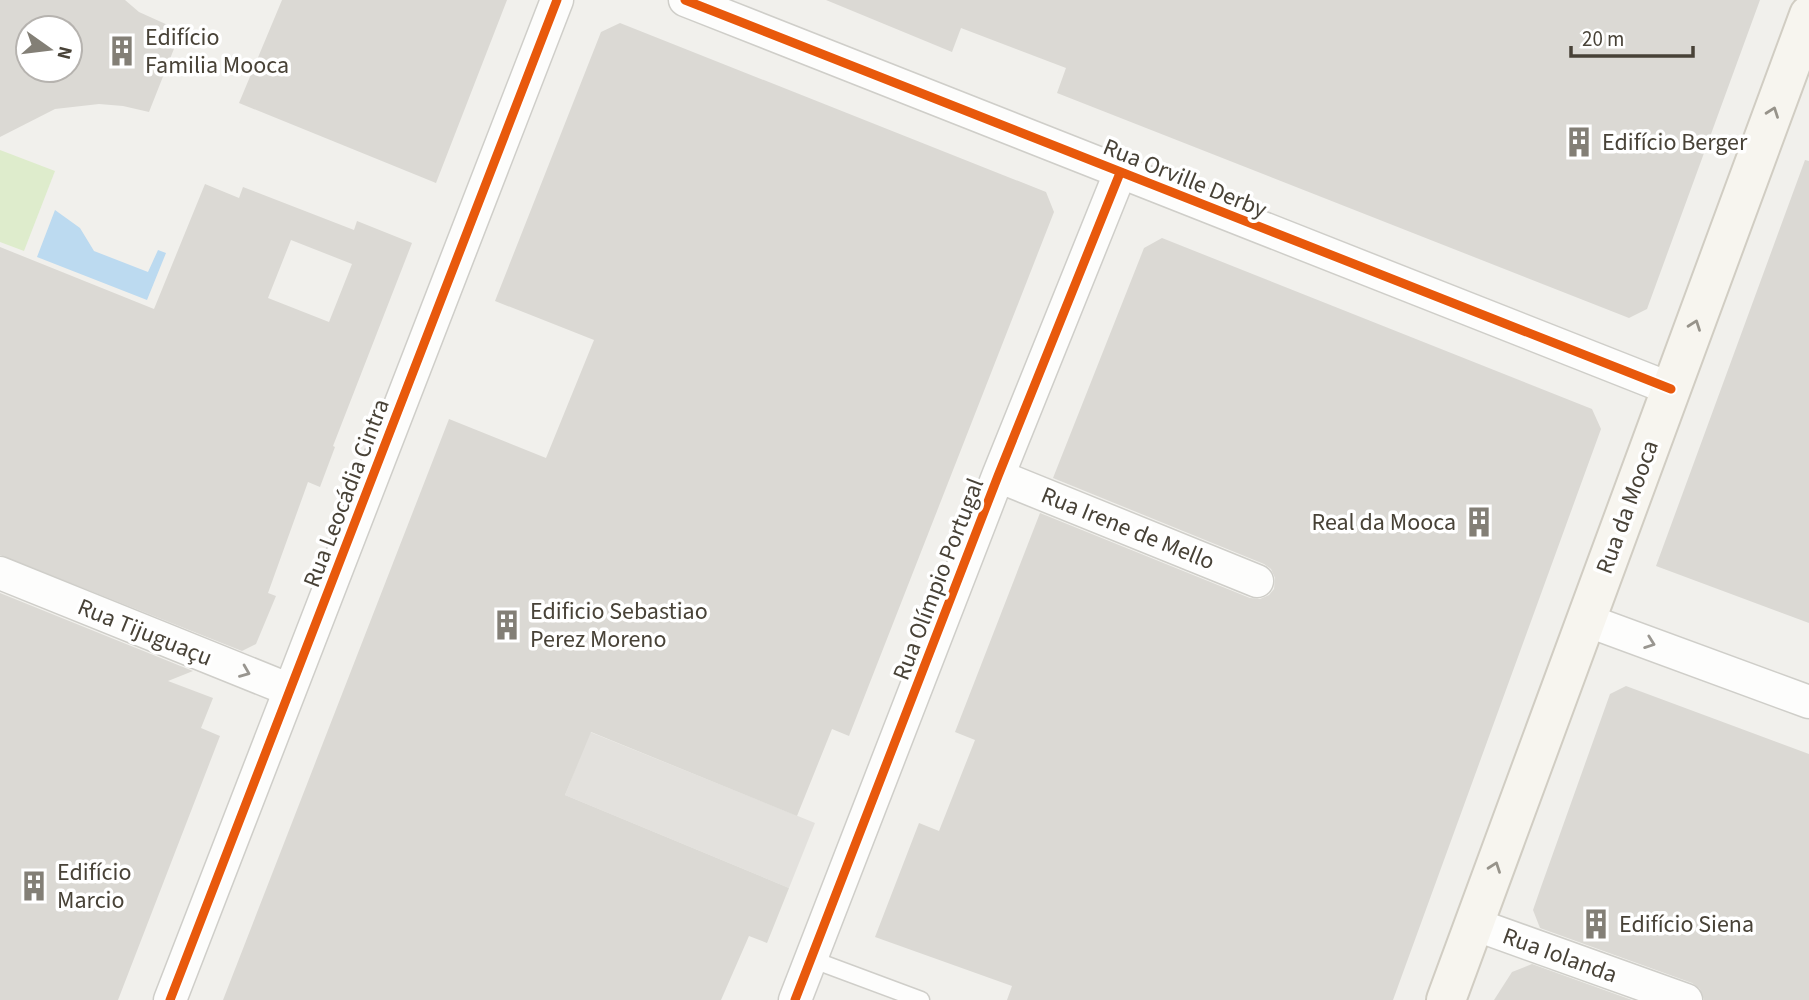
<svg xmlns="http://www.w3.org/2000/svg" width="1809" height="1000" font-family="'Source Sans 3',sans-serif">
  <rect width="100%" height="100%" fill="#f1f0ec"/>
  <!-- green -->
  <path fill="#deeccc" d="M 0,150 L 55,171 L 24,251 L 0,242 Z"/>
  <!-- parking -->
  <path fill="#e3e1dd" d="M 590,732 L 815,823 L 789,888 L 565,795 Z"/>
  <!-- water -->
  <path fill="#bcdaf0" d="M 55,210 L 80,228 L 94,251 L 148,272 L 158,250 L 166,253 L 147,300 L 37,257 Z"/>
  <!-- building -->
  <path fill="#dbd9d4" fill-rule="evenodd" d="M 0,0 L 125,0 L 139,12 L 181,31 L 149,112 L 123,106 L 99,104 L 55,109 L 0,137 ZM 28,28 L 70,28 L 70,70 L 28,70 Z
    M 282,0 L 507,0 L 436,183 L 239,103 Z
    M 826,0 L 1760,0 L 1647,309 L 1629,318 L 1057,93 L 1066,68 L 961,28 L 952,52 Z
    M 620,23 L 1046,192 L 1054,212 L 849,736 L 832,729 L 797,816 L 591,732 L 565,795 L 789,888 L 767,943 L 749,936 L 721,1000 L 223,1000 L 449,419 L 546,458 L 594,340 L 495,301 L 601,32 Z
    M 1805,160 L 1809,161 L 1809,623 L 1656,566 Z
    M 205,184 L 239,198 L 243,187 L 354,230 L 357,221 L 412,243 L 333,446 L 335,447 L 320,487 L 308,482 L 268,593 L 276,596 L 256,644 L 242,651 L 0,555 L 0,247 L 154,309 ZM 291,240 L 352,264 L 329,322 L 268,298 Z
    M 1162,238 L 1592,409 L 1601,429 L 1393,1000 L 1007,1000 L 1012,986 L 875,937 L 919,823 L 939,831 L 975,740 L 955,732 L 1040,513 L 1250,598 L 1260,599 L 1269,595 L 1274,589 L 1275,578 L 1271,569 L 1264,564 L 1053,478 L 1144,248 Z
    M 0,593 L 193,671 L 168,681 L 213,698 L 201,728 L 220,736 L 118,1000 L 0,1000 Z
    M 1626,686 L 1809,754 L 1809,1000 L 1704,1000 L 1700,989 L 1692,983 L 1540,928 L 1533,910 L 1541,887 L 1610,694 Z
    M 1532,964 L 1632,1000 L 1494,1000 L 1512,972 Z"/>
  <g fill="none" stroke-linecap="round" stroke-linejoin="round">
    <!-- service casing -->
    <g stroke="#cfcec9" stroke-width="19">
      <path id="service" d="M 811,959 L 921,1000"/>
    </g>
    <!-- minor casing -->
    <g stroke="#cfcec9" stroke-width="35">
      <path id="minor" d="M 685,0 L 1671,389
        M 998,476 L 1257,581
        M 0,573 L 290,690
        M 1586,620 L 1809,702
        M 1474,924 L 1686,1000
        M 170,1000 L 557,0
        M 795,1000 L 998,476 L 1120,173"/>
    </g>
    <!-- secondary casing -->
    <g stroke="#d1cdc3" stroke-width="42">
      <path id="secondary" d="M 1446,1000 L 1809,15"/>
    </g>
    <!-- service -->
    <use href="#service" stroke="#fdfdfc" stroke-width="16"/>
    <!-- minor -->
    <use href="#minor" stroke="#fdfdfc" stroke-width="32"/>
    <!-- secondary -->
    <use href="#secondary" stroke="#f7f5ef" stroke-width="38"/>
    <!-- cycleway casing -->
    <g stroke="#fff" stroke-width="13">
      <path id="cycleway" d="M 685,0 L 1671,389
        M 170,1000 L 557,0
        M 795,1000 L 998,476 L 1120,173"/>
    </g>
    <!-- cycleway -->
    <use href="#cycleway" stroke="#e8590c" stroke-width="9"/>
  </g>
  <!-- one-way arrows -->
  <defs><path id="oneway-chevron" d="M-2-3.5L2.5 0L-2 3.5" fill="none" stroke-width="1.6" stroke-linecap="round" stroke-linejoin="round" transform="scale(1.75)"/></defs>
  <g stroke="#97938a">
    <use href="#oneway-chevron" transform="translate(1773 112) rotate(-70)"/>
    <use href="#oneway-chevron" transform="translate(1695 325) rotate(-70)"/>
    <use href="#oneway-chevron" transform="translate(1495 867) rotate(-70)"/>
  </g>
  <g stroke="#999690">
    <use href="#oneway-chevron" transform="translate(1650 643) rotate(20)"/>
    <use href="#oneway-chevron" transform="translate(245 672) rotate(22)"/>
  </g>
  <!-- icons -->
  <defs>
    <g id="building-bare" transform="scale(2.415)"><path d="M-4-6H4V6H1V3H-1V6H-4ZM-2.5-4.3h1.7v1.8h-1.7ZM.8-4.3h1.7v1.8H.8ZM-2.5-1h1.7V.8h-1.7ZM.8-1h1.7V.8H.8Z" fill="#837f76" stroke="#fff" stroke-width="2.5" paint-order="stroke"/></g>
  </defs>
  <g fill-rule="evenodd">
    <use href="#building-bare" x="122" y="51"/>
    <use href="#building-bare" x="1579" y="142"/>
    <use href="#building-bare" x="1479" y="522"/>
    <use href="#building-bare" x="507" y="625"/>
    <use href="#building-bare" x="34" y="886"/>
    <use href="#building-bare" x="1596" y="924"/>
  </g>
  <g text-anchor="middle" stroke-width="7" stroke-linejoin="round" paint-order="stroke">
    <!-- poi labels -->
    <g font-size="24" fill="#484237" stroke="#fff" text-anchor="start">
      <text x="145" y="45">Edifício<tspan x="145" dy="28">Familia Mooca</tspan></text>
      <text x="1602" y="150">Edifício Berger</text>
      <text x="1456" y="530" text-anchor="end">Real da Mooca</text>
      <text x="530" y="619">Edificio Sebastiao<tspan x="530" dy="28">Perez Moreno</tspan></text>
      <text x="57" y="880">Edifício<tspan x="57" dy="28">Marcio</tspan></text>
      <text x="1619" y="932">Edifício Siena</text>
    </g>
    <!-- street labels -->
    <g font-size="24" fill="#484237" stroke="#fff">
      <text transform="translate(1185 178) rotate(22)" y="8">Rua Orville Derby</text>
      <text transform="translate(346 493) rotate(-69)" y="8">Rua Leocádia Cintra</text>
      <text transform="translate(1627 507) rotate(-70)" y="8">Rua da Mooca</text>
      <text transform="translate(1128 528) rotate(22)" y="8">Rua Irene de Mello</text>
      <text transform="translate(938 579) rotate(-69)" y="8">Rua Olímpio Portugal</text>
      <text transform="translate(145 632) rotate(22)" y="8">Rua Tijuguaçu</text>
      <text transform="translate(1560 955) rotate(20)" y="8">Rua Iolanda</text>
    </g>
  </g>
  <!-- north arrow -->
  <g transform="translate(49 49) rotate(104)"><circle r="33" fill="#ffffff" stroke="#b6b3af" stroke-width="2"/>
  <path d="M0-5L12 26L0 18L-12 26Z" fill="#837f76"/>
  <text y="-10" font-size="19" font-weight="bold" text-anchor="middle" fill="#484237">N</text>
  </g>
  <!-- scale -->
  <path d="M1571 46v10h122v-10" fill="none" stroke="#484237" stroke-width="3.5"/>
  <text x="1582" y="46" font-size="21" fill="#484237" stroke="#ffffff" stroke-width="5" paint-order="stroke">20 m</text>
</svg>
